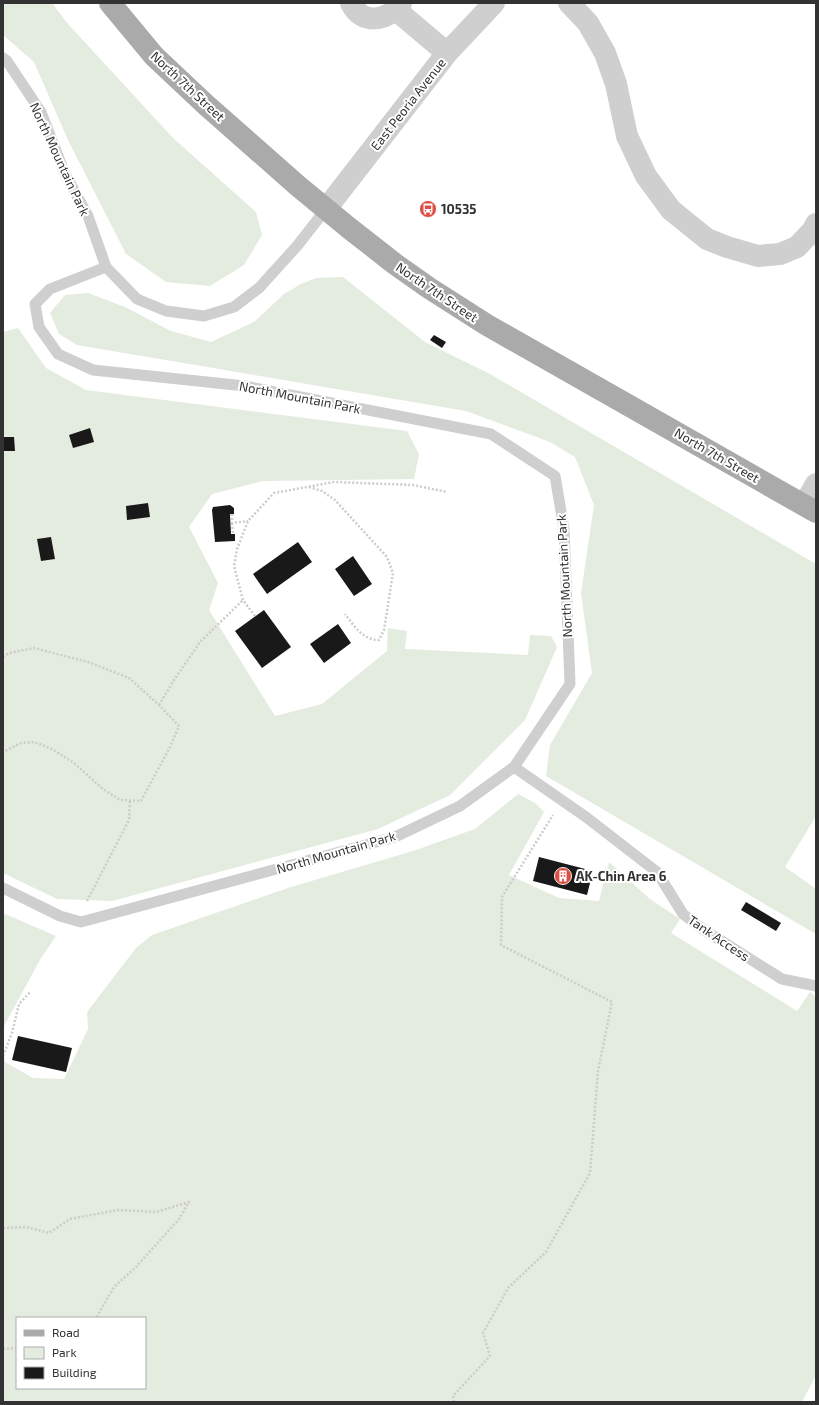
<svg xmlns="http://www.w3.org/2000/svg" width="819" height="1405" font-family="'Exo 2',sans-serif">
  <rect width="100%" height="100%" fill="#fff"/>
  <!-- green -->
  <path fill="#e4ebdf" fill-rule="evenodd" d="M 3,3 L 52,3 L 68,24 L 173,138 L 256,212 L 262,235 L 244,265 L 210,286 L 166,282 L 126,254 L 68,140 L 34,62 L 3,35 Z
    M 343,277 L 425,342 L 490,374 L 816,564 L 816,816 L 785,867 L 816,889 L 816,934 L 546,776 L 550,745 L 592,673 L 581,593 L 594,505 L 575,457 L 550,442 L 466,411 L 77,345 L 59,334 L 50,313 L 65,295 L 88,293 L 125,307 L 171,331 L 211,342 L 254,322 L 284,294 L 301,284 L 316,278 Z
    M 18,328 L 46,368 L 86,390 L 407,431 L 419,454 L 414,479 L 263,481 L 212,494 L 189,527 L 218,583 L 209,610 L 275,716 L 322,704 L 387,651 L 388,628 L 407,631 L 405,649 L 528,655 L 530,635 L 551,636 L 557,647 L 525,720 L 450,795 L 378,829 L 112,901 L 57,899 L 3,873 L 3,332 Z
    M 518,794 L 535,803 L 544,812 L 509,875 L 559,898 L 599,901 L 609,862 L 650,899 L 680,919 L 671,933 L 797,1011 L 810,992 L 816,997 L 816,1375 L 802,1402 L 3,1402 L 3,1049 L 5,1062 L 33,1078 L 64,1079 L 88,1029 L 87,1012 L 136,948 L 152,935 L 291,887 L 413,851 L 475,829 ZM 17,1318 L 145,1318 L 145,1388 L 17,1388 Z
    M 3,913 L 56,936 L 41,958 L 3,1028 Z"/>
  <!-- building -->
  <path fill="#191919" d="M 434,335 L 446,342 L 442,348 L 430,340 Z
    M 90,428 L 94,442 L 73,448 L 69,435 Z
    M 3,437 L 14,437 L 15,451 L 3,451 Z
    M 148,503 L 150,517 L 127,520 L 126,506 Z
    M 230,505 L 234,508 L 234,514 L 230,514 L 231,534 L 235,534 L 235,541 L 215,542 L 212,510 L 213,507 Z
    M 51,537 L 55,559 L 41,561 L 37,539 Z
    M 298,542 L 312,562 L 267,594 L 253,574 Z
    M 353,556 L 372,584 L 354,596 L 335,569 Z
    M 264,610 L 291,647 L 262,668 L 235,631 Z
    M 338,624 L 351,643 L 324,663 L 310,644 Z
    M 539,857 L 593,871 L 587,895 L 533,881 Z
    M 746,902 L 781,923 L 776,931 L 741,910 Z
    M 18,1036 L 72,1048 L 66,1072 L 12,1060 Z"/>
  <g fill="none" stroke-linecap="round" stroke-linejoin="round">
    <!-- path -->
    <path stroke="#ccc" stroke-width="2.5" stroke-dasharray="2 2" stroke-linecap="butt" d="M 309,487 L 322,491 L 335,500 L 387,557 L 393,573 L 384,630 L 379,640 C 363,640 354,626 345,614
      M 232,514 L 232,523 L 248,521
      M 232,523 L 233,534
      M 255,616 L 243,600 L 234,566 L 237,549 L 248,521 L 274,493 L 334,482 L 413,485 L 447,492
      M 3,657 L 9,653 L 34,648 L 88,662 L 129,678 L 159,705 L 179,726 L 170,747 L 141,801 L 120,800 L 103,789 L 74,763 L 52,749 L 34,742 L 21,743 L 3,752
      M 159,705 L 174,680 L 200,642 L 243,600
      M 87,901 L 129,820 L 130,800
      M 3,1056 L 12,1033 L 19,1004 L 30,992
      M 3,1228 L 26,1227 L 49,1233 L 70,1219 L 118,1210 L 156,1212 L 189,1202 L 179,1219 L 136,1267 L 114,1287 L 96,1318
      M 3,1349 L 17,1348
      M 454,1402 L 453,1396 L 490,1356 L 483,1333 L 508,1288 L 546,1252 L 590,1173 L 598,1071 L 612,1002 L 501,945 L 502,897 L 553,815"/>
    <!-- service -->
    <path stroke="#cfcfcf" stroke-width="11" d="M 3,58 L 7,61 L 41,112 L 65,174 L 88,216 L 106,267 L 137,299 L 166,311 L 204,316 L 234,307 L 259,288 L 297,246 L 326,209
      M 514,767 L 586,817 L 657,872 L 683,914 L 701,928 L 782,979 L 816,986
      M 3,888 L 60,916 L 81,922 L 395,837 L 460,806 L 514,767 L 570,684 L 564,529 L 555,476 L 491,434 L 245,386 L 93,370 L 58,354 L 39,327 L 35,304 L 50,289 L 106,267"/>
    <!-- minor -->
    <path stroke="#cfcfcf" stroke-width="22" d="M 351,3 C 362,26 388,21 401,3
      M 569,3 L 588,23 L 605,53 L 616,84 L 627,136 L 646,176 L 671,210 L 707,239 L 727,247 L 758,256 L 780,254 L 797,247 L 813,230 L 816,224
      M 396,10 L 447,53
      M 804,505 L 816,484"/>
    <!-- tertiary -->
    <path stroke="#cfcfcf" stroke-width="22" d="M 326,209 L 447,53 L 494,3"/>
    <!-- primary -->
    <path stroke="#aaa" stroke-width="22" d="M 110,3 L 154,56 L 205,104 L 298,186 L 349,228 L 395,264 L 429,288 L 487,325 L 816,512"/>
  </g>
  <!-- icons -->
  <defs>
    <g id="bus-disc" transform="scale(0.9)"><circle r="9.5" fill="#dc4f42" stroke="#fff"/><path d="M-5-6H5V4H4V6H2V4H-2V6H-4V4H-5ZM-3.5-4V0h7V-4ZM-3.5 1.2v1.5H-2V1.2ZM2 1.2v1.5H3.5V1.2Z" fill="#fff"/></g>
    <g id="building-disc" transform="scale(0.9)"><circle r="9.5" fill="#dc4f42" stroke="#fff"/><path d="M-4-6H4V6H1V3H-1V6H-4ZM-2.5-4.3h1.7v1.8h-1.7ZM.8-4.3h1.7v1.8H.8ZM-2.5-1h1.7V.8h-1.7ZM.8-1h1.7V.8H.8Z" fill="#fff"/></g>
  </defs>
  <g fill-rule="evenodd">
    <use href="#bus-disc" x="428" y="209"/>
    <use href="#building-disc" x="563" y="876"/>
  </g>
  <g text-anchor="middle" stroke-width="4" stroke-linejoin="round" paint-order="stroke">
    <!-- street labels -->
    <g font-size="13" fill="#323232" stroke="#fff">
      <text transform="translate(188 86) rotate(43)" y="5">North 7th Street</text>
      <text transform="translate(408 104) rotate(-52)" y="5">East Peoria Avenue</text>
      <text transform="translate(60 159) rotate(65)" y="5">North Mountain Park</text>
      <text transform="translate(437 292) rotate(34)" y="5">North 7th Street</text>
      <text transform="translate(300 397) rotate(11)" y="5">North Mountain Park</text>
      <text transform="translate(717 455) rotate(30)" y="5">North 7th Street</text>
      <text transform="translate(564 576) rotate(-93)" y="5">North Mountain Park</text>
      <text transform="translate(336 852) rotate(-16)" y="5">North Mountain Park</text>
      <text transform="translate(719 938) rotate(34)" y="5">Tank Access</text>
    </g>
    <!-- poi labels -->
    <g font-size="13" font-weight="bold" fill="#323232" stroke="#fff" text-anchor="start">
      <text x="441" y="214">10535</text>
      <text x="576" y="881">AK-Chin Area 6</text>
    </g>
  </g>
  <!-- border -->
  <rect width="819" height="1405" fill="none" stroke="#323232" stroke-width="8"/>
  <!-- legend -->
  <rect x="16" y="1317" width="130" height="72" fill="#ffffff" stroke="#adadad"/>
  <rect x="24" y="1330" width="20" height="6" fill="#aaaaaa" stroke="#adadad"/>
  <text x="52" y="1337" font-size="12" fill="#323232">Road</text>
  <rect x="24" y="1347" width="20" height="12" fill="#e4ebdf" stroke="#adadad"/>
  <text x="52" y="1357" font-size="12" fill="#323232">Park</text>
  <rect x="24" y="1367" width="20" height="12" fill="#191919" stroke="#adadad"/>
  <text x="52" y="1377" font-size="12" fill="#323232">Building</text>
</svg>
